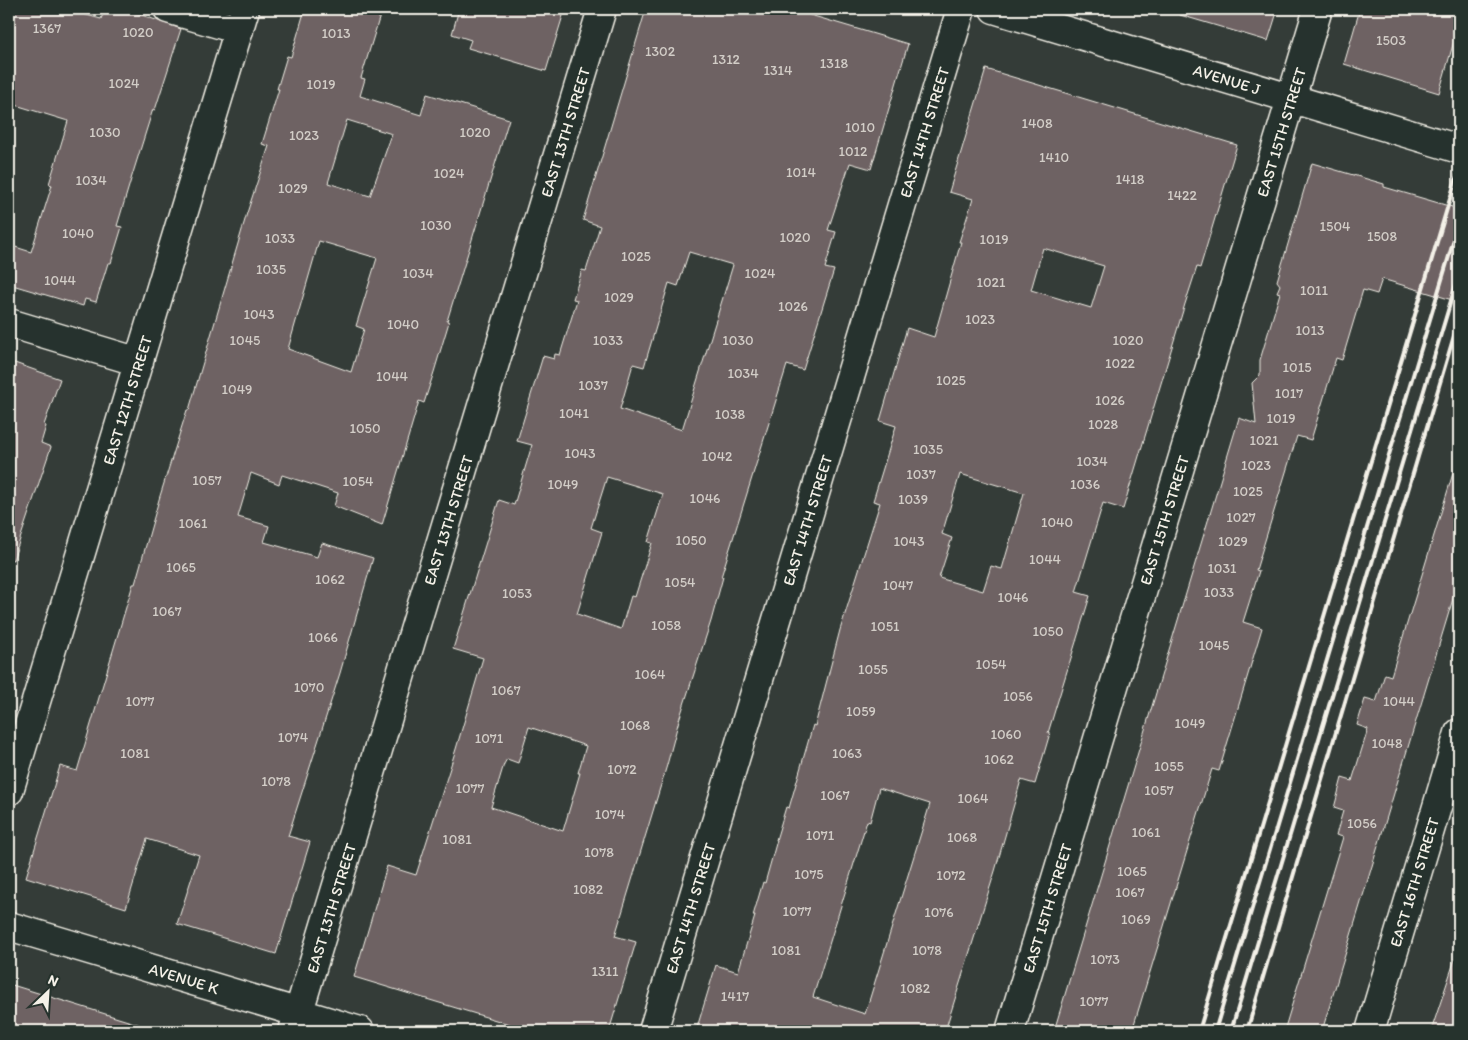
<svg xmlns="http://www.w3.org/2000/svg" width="1468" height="1040" font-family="Itim,sans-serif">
  <rect width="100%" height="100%" fill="#343c38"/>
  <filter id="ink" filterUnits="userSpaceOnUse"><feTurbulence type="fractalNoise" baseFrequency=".02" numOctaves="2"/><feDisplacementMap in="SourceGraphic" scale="10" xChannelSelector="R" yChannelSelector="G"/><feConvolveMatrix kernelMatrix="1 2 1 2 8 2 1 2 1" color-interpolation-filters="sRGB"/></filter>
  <g filter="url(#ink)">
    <!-- building -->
    <path fill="#6e6264" stroke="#f4f1e8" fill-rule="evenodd" d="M 9,9 L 65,9 L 101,19 L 105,9 L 125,9 L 181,29 L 155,110 L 153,109 L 132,176 L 117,226 L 122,227 L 111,263 L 108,263 L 96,302 L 85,299 L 83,306 L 9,284 L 9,245 L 31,252 L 52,185 L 49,184 L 68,121 L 9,103 Z
      M 305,9 L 382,9 L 361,78 L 365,79 L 360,96 L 421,115 L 427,94 L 509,119 L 447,321 L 449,322 L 434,372 L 424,403 L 419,401 L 382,525 L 334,506 L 338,493 L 282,475 L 279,484 L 251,473 L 238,517 L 269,526 L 264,542 L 317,557 L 322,543 L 373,558 L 340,673 L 288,836 L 310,842 L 276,954 L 177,924 L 199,855 L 147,839 L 126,908 L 26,877 L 60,766 L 77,771 L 133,584 L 135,584 L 160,496 L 187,410 L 189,410 L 247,213 L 269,146 L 262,144 L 279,89 L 277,89 L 287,56 L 291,57 ZM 347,120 L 392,134 L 370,196 L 328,183 ZM 319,241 L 377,258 L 356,326 L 364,329 L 351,372 L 288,349 Z
      M 459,9 L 565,9 L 546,71 L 468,48 L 471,40 L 452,34 Z
      M 646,9 L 790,9 L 908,44 L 871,169 L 850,163 L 828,230 L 836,232 L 825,268 L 834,270 L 803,370 L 787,365 L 721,577 L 723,577 L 711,621 L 679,720 L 667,765 L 615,936 L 636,942 L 609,1031 L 532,1031 L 354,977 L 387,866 L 416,875 L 456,749 L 483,658 L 453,649 L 499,500 L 514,505 L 532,445 L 517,441 L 543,356 L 554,359 L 555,354 L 560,355 L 577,300 L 573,299 L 582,270 L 586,271 L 600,226 L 583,220 ZM 689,252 L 733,265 L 682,430 L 620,409 L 633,364 L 644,367 L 669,283 L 678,286 ZM 607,477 L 663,494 L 648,542 L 652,543 L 635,597 L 631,596 L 621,629 L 577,614 L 602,532 L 591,528 ZM 529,727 L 586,746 L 578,773 L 580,773 L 563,831 L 491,807 L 504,764 L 507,759 L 518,763 Z
      M 1181,9 L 1278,9 L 1268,41 L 1180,15 Z
      M 1360,9 L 1459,9 L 1459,24 L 1439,93 L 1344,64 Z
      M 986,69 L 1237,145 L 1200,268 L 1197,267 L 1185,304 L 1123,509 L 1103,503 L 1076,592 L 1090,596 L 1048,733 L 1050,733 L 1035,784 L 1021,780 L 995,871 L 945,1031 L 696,1031 L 716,965 L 738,972 L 755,916 L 753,916 L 763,882 L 765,883 L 777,840 L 776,840 L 786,807 L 789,808 L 813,725 L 815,726 L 840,630 L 880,503 L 873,501 L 896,426 L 880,421 L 907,328 L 934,337 L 961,242 L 959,242 L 973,199 L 949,192 ZM 1043,248 L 1104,266 L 1091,308 L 1031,290 ZM 960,474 L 1024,493 L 1002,569 L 991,566 L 983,591 L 939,578 L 952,538 L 942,534 ZM 879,788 L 930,804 L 865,1014 L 813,997 L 867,821 L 870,822 Z
      M 1312,163 L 1384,184 L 1384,187 L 1459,209 L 1459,302 L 1382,279 L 1377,294 L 1363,290 L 1342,360 L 1336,358 L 1311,440 L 1297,436 L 1256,570 L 1259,571 L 1243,622 L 1262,628 L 1219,771 L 1212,769 L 1132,1031 L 1054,1031 L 1239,418 L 1256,424 L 1252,383 L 1260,375 L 1260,360 L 1280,293 L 1277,292 L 1280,285 L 1277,281 Z
      M 9,361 L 60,379 L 44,425 L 46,426 L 41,443 L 51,447 L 13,560 L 9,559 Z
      M 1454,470 L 1459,471 L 1459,579 L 1322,1031 L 1284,1031 L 1343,837 L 1336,835 L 1343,811 L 1334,808 L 1342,778 L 1352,781 L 1368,729 L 1357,725 L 1365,699 L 1376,702 L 1385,674 L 1391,676 Z
      M 1455,959 L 1459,960 L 1459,1031 L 1431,1031 Z
      M 9,984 L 144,1026 L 144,1031 L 9,1031 Z"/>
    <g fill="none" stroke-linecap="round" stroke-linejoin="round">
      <!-- minor casing -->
      <g stroke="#f4f1e8" stroke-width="31">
        <path id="minor" d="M 168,9 L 239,30
          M 994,9 L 1459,149
          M 9,323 L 139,362
          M 9,791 L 245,9
          M 9,926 L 360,1031
          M 293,1031 L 602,9
          M 653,1031 L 961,9
          M 1010,1031 L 1318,9
          M 1370,1031 L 1459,733"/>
      </g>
      <!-- minor -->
      <use href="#minor" stroke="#26332d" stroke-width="28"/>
      <!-- rail -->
      <path stroke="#f4f1e8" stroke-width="4" d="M 1199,1031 L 1459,169
        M 1215,1031 L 1459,223
        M 1231,1031 L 1459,274
        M 1247,1031 L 1459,319"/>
    </g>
  </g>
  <g text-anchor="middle" stroke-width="4" stroke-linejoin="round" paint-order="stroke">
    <!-- number labels -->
    <g font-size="14" fill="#d2cdc7">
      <text x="47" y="33">1367</text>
      <text x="138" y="37">1020</text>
      <text x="336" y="38">1013</text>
      <text x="1391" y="45">1503</text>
      <text x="660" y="56">1302</text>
      <text x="726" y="64">1312</text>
      <text x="834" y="68">1318</text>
      <text x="778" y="75">1314</text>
      <text x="124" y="88">1024</text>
      <text x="321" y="89">1019</text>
      <text x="1037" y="128">1408</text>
      <text x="860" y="132">1010</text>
      <text x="105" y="137">1030</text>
      <text x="475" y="137">1020</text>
      <text x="304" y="140">1023</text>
      <text x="853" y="156">1012</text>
      <text x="1054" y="162">1410</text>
      <text x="801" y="177">1014</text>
      <text x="449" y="178">1024</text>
      <text x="1130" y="184">1418</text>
      <text x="91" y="185">1034</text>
      <text x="293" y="193">1029</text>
      <text x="1182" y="200">1422</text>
      <text x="436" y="230">1030</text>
      <text x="1335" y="231">1504</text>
      <text x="78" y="238">1040</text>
      <text x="1382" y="241">1508</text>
      <text x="795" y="242">1020</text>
      <text x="280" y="243">1033</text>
      <text x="994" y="244">1019</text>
      <text x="636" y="261">1025</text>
      <text x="271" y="274">1035</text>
      <text x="418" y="278">1034</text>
      <text x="760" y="278">1024</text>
      <text x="60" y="285">1044</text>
      <text x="991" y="287">1021</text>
      <text x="1314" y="295">1011</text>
      <text x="619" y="302">1029</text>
      <text x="793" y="311">1026</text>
      <text x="259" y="319">1043</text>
      <text x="980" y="324">1023</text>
      <text x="403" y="329">1040</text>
      <text x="1310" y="335">1013</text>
      <text x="245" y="345">1045</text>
      <text x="608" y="345">1033</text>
      <text x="738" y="345">1030</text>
      <text x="1128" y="345">1020</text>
      <text x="1120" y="368">1022</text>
      <text x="1297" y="372">1015</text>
      <text x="743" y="378">1034</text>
      <text x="392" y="381">1044</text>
      <text x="951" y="385">1025</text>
      <text x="593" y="390">1037</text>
      <text x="237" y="394">1049</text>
      <text x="1289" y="398">1017</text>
      <text x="1110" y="405">1026</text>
      <text x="574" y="418">1041</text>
      <text x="730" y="419">1038</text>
      <text x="1281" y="423">1019</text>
      <text x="1103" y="429">1028</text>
      <text x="365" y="433">1050</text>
      <text x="1264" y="445">1021</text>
      <text x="928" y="454">1035</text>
      <text x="580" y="458">1043</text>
      <text x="717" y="461">1042</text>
      <text x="1092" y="466">1034</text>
      <text x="1256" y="470">1023</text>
      <text x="921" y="479">1037</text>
      <text x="207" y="485">1057</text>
      <text x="358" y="486">1054</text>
      <text x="563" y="489">1049</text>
      <text x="1085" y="489">1036</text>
      <text x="1248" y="496">1025</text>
      <text x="705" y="503">1046</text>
      <text x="913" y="504">1039</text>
      <text x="1241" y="522">1027</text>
      <text x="1057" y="527">1040</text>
      <text x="193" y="528">1061</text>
      <text x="691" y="545">1050</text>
      <text x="909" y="546">1043</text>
      <text x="1233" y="546">1029</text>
      <text x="1045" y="564">1044</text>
      <text x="181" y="572">1065</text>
      <text x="1222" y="573">1031</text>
      <text x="330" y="584">1062</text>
      <text x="680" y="587">1054</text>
      <text x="898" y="590">1047</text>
      <text x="1219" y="597">1033</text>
      <text x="517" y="598">1053</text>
      <text x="1013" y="602">1046</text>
      <text x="167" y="616">1067</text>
      <text x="666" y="630">1058</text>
      <text x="885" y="631">1051</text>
      <text x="1048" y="636">1050</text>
      <text x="323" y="642">1066</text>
      <text x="1214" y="650">1045</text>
      <text x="991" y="669">1054</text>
      <text x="873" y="674">1055</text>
      <text x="650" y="679">1064</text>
      <text x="309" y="692">1070</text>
      <text x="506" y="695">1067</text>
      <text x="1018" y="701">1056</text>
      <text x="140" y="706">1077</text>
      <text x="1399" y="706">1044</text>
      <text x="861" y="716">1059</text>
      <text x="1190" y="728">1049</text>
      <text x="635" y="730">1068</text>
      <text x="1006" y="739">1060</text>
      <text x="293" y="742">1074</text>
      <text x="489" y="743">1071</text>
      <text x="1387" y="748">1048</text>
      <text x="135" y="758">1081</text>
      <text x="847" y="758">1063</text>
      <text x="999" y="764">1062</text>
      <text x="1169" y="771">1055</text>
      <text x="622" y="774">1072</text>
      <text x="276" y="786">1078</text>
      <text x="470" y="793">1077</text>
      <text x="1159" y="795">1057</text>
      <text x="835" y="800">1067</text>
      <text x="973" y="803">1064</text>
      <text x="610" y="819">1074</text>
      <text x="1362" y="828">1056</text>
      <text x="1146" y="837">1061</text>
      <text x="820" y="840">1071</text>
      <text x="962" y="842">1068</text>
      <text x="457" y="844">1081</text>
      <text x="599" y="857">1078</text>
      <text x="1132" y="876">1065</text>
      <text x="809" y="879">1075</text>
      <text x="951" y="880">1072</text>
      <text x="588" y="894">1082</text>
      <text x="1130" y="897">1067</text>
      <text x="797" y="916">1077</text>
      <text x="939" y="917">1076</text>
      <text x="1136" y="924">1069</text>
      <text x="786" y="955">1081</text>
      <text x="927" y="955">1078</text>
      <text x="1105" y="964">1073</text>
      <text x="605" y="976">1311</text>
      <text x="915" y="993">1082</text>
      <text x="735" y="1001">1417</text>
      <text x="1094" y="1006">1077</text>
    </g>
    <!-- street labels -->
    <g font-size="16" fill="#f4f1e8" stroke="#26332d">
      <text transform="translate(1227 79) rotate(17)" y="6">AVENUE J</text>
      <text transform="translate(565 132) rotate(-73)" y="6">EAST 13TH STREET</text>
      <text transform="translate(924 132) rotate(-73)" y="6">EAST 14TH STREET</text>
      <text transform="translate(1281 132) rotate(-73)" y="6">EAST 15TH STREET</text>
      <text transform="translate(127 400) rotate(-73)" y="6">EAST 12TH STREET</text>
      <text transform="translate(448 520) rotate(-73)" y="6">EAST 13TH STREET</text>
      <text transform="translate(807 520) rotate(-73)" y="6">EAST 14TH STREET</text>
      <text transform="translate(1164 520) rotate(-73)" y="6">EAST 15TH STREET</text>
      <text transform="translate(1414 882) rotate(-73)" y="6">EAST 16TH STREET</text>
      <text transform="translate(331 908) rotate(-73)" y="6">EAST 13TH STREET</text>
      <text transform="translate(690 908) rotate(-73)" y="6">EAST 14TH STREET</text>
      <text transform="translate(1047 908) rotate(-73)" y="6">EAST 15TH STREET</text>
      <text transform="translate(184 978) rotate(17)" y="6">AVENUE K</text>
    </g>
  </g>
  <!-- margin -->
  <rect width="1468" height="1040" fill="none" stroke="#26332d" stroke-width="30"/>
  <rect x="15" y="15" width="1438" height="1010" fill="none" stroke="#f4f1e8" stroke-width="2" filter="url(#ink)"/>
  <!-- north arrow -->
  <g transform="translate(48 992) rotate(25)" stroke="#26332d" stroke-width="4" paint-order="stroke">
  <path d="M0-4L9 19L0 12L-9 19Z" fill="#f4f1e8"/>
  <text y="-8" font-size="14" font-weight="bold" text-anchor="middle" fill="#f4f1e8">N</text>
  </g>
</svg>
